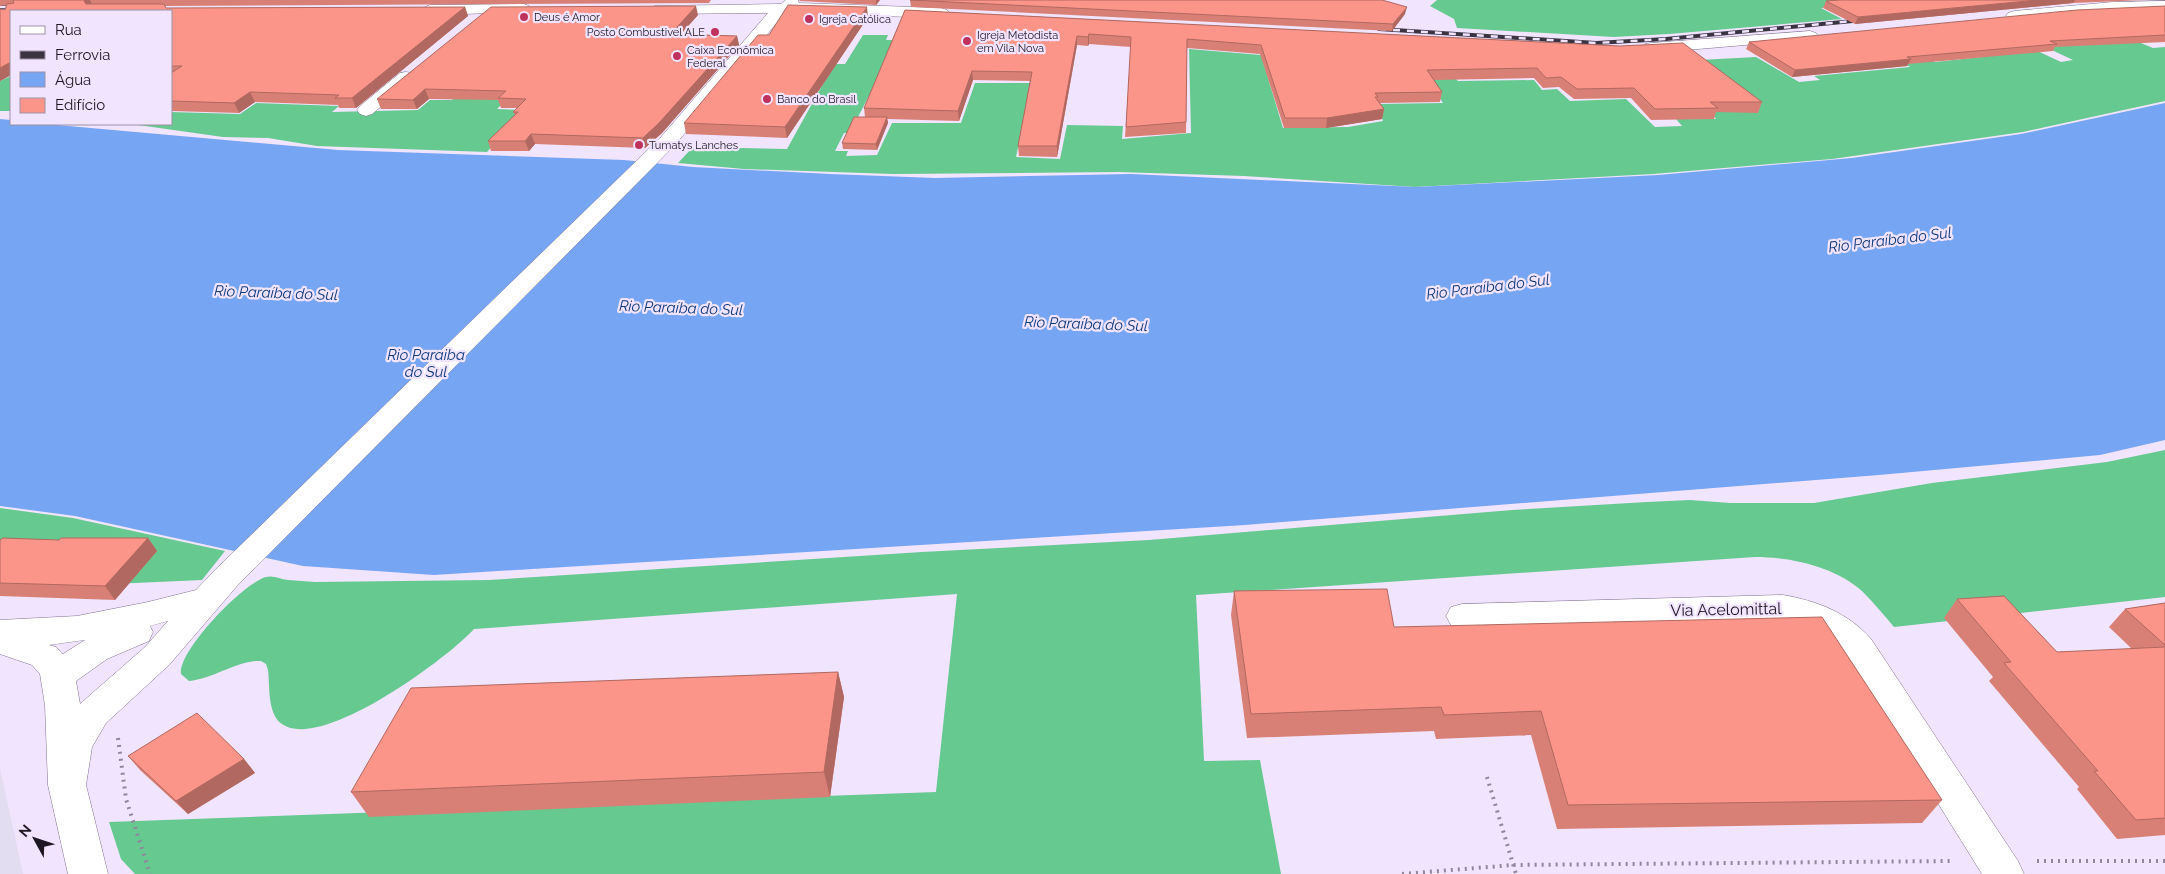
<svg xmlns="http://www.w3.org/2000/svg" width="2165" height="874" font-family="Raleway,sans-serif">
  <rect width="100%" height="100%" fill="#f1e4ff"/>
  <!-- industrial -->
  <path fill="#e3ddf2" d="M 0,768 L 23,874 L 0,874 Z"/>
  <!-- forest -->
  <path fill="#66c990" d="M 1437,0 L 1889,0 L 1821,8 L 1842,19 L 1669,34 L 1614,37 L 1457,28 L 1454,19 L 1430,6 Z
    M 2112,31 L 2153,48 L 2165,47 L 2165,101 L 2023,132 L 1832,159 L 1653,174 L 1415,187 L 1244,176 L 1119,172 L 893,174 L 744,169 L 678,163 L 693,147 L 787,149 L 834,64 L 845,64 L 863,35 L 888,35 L 886,40 L 897,40 L 850,133 L 844,133 L 835,151 L 848,151 L 846,156 L 877,155 L 892,123 L 961,123 L 975,83 L 1032,83 L 1016,157 L 1060,159 L 1067,125 L 1123,126 L 1122,139 L 1191,133 L 1189,49 L 1261,55 L 1283,128 L 1348,127 L 1383,121 L 1377,104 L 1443,103 L 1423,72 L 1449,72 L 1458,81 L 1534,80 L 1542,90 L 1557,89 L 1570,101 L 1626,99 L 1655,127 L 1682,126 L 1676,119 L 1716,119 L 1710,112 L 1757,112 L 1699,60 L 1756,57 L 1799,82 L 1820,80 L 1814,76 L 1910,67 L 1894,57 L 1921,55 L 1935,62 L 1981,57 L 1996,32 L 2061,62 L 2073,60 L 2024,37 Z
    M 491,63 L 516,91 L 497,109 L 524,110 L 487,152 L 317,146 L 268,138 L 223,137 L 131,124 L 171,124 L 171,112 L 240,114 L 256,103 L 339,106 L 332,112 L 418,110 L 430,100 L 452,100 Z
    M 11,76 L 11,111 L 0,111 L 0,81 Z
    M 2165,450 L 2165,597 L 1894,627 C 1884,615 1874,603 1863,592 C 1836,567 1791,557 1755,557 L 1196,595 L 1204,761 L 1260,760 L 1281,874 L 135,874 L 121,859 L 109,822 L 936,792 L 957,594 L 474,629 C 448,658 321,752 282,724 C 267,714 270,686 268,670 L 266,664 L 261,661 C 237,660 214,679 189,681 L 181,674 C 178,651 243,583 266,577 C 274,575 280,579 288,580 C 297,581 306,581 315,582 L 489,580 L 922,552 L 1149,540 L 1512,510 L 1647,502 L 1690,500 L 1730,503 L 1814,503 L 1932,483 L 2107,462 Z
    M 0,508 L 73,518 L 225,551 L 202,580 L 0,589 Z"/>
  <!-- water -->
  <path fill="#76a5f3" d="M 2165,103 L 2165,440 L 2100,455 L 1879,475 L 1245,525 L 434,575 L 303,566 L 75,516 L 0,506 L 0,119 L 11,120 L 11,124 L 46,124 L 338,150 L 624,160 L 693,167 L 830,174 L 935,178 L 1131,174 L 1416,187 L 1658,175 L 1852,158 L 2021,134 Z"/>
  <g fill="none" stroke-linecap="round" stroke-linejoin="round">
    <!-- minor casing -->
    <g stroke="#80728f" stroke-width="1">
      <path id="minor" d="M 786,0 L 798,0 L 799,3 L 941,8 L 947,10 L 949,13 L 947,16 L 941,18 L 789,13 L 779,20 L 675,145 L 237,586 L 169,665 L 106,723 L 92,747 L 86,785 L 108,874 L 68,874 L 48,785 L 45,705 L 40,674 L 32,665 L 0,654 L 0,620 L 77,616 L 148,602 L 196,590 L 215,570 L 661,137 L 768,13 L 659,14 L 654,12 L 651,9 L 654,6 L 781,4 ZM 168,621 L 145,647 L 80,704 L 76,681 L 107,659 L 149,641 L 153,632 L 150,626 ZM 85,640 L 63,654 L 56,647 L 49,645 Z
        M 2165,1 L 2165,11 L 2113,12 L 2014,21 L 2008,19 L 2006,16 L 2008,13 L 2014,11 L 2113,2 Z
        M 524,4 L 529,6 L 532,9 L 529,12 L 430,15 L 425,13 L 422,10 L 425,7 L 430,5 Z
        M 1810,31 L 1816,33 L 1818,36 L 1816,39 L 1651,53 L 1645,52 L 1643,48 L 1645,44 L 1651,43 Z
        M 406,72 L 412,73 L 415,77 L 412,81 L 372,114 L 366,116 L 360,114 L 357,110 L 360,106 L 400,73 Z
        M 1783,595 C 1817,601 1847,612 1871,639 L 2018,861 L 2024,874 L 1982,874 L 1847,657 C 1829,636 1810,624 1783,619 L 1462,628 L 1451,625 L 1446,616 L 1451,607 L 1462,604 Z"/>
    </g>
    <!-- path -->
    <path stroke="#91879b" stroke-width="4" stroke-dasharray="2 5" stroke-linecap="butt" d="M 118,738 L 126,799 L 150,874
      M 1487,777 L 1516,874
      M 2037,861 L 2165,861
      M 1402,874 L 1513,865 L 1953,861"/>
    <!-- minor -->
    <use href="#minor" fill="#fff" fill-rule="evenodd"/>
    <!-- rail casing -->
    <g stroke="#3a3442" stroke-width="4">
      <path id="rail" d="M 0,7 L 19,7
        M 1379,29 L 1596,43 L 1666,39 L 1863,20"/>
    </g>
    <!-- rail -->
    <use href="#rail" stroke="#f1e4ff" stroke-width="2.5" stroke-dasharray="7" stroke-linecap="butt"/>
  </g>
  <!-- wall -->
  <path fill="#d98076" d="M 0,0 L 711,0 L 709,3 L 165,6 L 166,8 L 465,7 L 468,16 L 356,108 L 339,108 L 338,105 L 255,102 L 239,113 L 171,111 L 171,11 L 11,11 L 11,75 L 0,81 L 5,10 L 7,5 L 0,6 Z
    M 799,0 L 880,0 L 876,5 L 800,1 Z
    M 910,0 L 1405,14 L 1392,31 L 911,7 Z
    M 1840,0 L 2145,0 L 2073,3 L 1855,24 L 1823,8 L 1826,1 Z
    M 2165,6 L 2165,42 L 2055,47 L 2053,51 L 1908,64 L 1907,66 L 1792,77 L 1746,49 L 1749,42 Z
    M 905,10 L 1620,46 L 1762,102 L 1758,113 L 1716,112 L 1714,119 L 1651,120 L 1631,98 L 1574,99 L 1559,87 L 1543,88 L 1534,78 L 1434,80 L 1442,92 L 1440,102 L 1380,103 L 1384,109 L 1382,119 L 1326,128 L 1284,128 L 1260,54 L 1187,48 L 1186,133 L 1125,137 L 1131,47 L 1089,44 L 1088,46 L 1077,45 L 1057,157 L 1019,156 L 1018,146 L 1030,81 L 973,80 L 959,121 L 887,119 L 888,123 L 877,150 L 843,149 L 842,143 L 865,117 L 864,108 Z
    M 698,15 L 681,34 L 737,36 L 739,45 L 662,133 L 645,148 L 535,144 L 529,151 L 491,151 L 488,141 L 515,115 L 513,112 L 517,108 L 501,108 L 498,100 L 429,99 L 417,109 L 381,109 L 377,99 Z
    M 868,17 L 787,138 L 686,134 L 684,123 L 769,35 Z
    M 148,538 L 157,551 L 115,600 L 0,596 L 0,540 L 59,540 Z
    M 1234,591 L 1394,627 L 1942,800 L 1922,823 L 1557,829 L 1531,735 L 1436,739 L 1434,731 L 1247,738 L 1231,615 Z
    M 1957,599 L 2057,652 L 2132,649 L 2109,627 L 2125,609 L 2165,603 L 2165,835 L 2117,839 L 2077,789 L 2079,787 L 1989,681 L 1993,677 L 1944,618 Z
    M 838,672 L 844,697 L 830,797 L 369,817 L 351,792 Z
    M 128,756 L 244,759 L 255,773 L 188,814 L 140,770 Z"/>
  <!-- shaded-wall -->
  <path fill="#b06860" d="M 85,0 L 90,0 L 93,6 L 89,10 L 84,1 Z
    M 876,0 L 880,0 L 876,5 Z
    M 2038,0 L 2075,0 L 2073,3 L 1855,24 L 1858,17 Z
    M 696,6 L 698,15 L 673,43 L 671,34 Z
    M 465,7 L 468,16 L 356,108 L 352,98 Z
    M 867,7 L 868,17 L 787,138 L 785,127 Z
    M 1407,7 L 1405,14 L 1392,31 L 1393,24 Z
    M 1089,34 L 1089,44 L 1088,46 L 1088,37 Z
    M 737,36 L 739,45 L 662,133 L 645,148 L 643,138 Z
    M 1077,36 L 1077,45 L 1057,157 L 1057,146 Z
    M 1911,59 L 1907,66 L 1792,77 L 1795,70 Z
    M 11,62 L 11,75 L 0,81 L 0,68 Z
    M 972,71 L 973,80 L 959,121 L 958,111 Z
    M 425,89 L 429,99 L 417,109 L 413,100 Z
    M 250,92 L 255,102 L 239,113 L 234,103 Z
    M 1384,109 L 1382,119 L 1326,128 L 1327,118 Z
    M 887,117 L 888,123 L 877,150 L 876,144 Z
    M 531,134 L 535,144 L 529,151 L 525,141 Z
    M 148,538 L 157,551 L 115,600 L 105,586 Z
    M 838,672 L 844,697 L 830,797 L 824,772 Z
    M 244,759 L 255,773 L 188,814 L 176,801 Z"/>
  <!-- building -->
  <path fill="#fc9589" stroke="#b06860" d="M 13,0 L 85,0 L 84,1 L 86,4 L 164,4 L 166,8 L 465,7 L 352,98 L 335,98 L 339,95 L 250,92 L 234,103 L 171,101 L 171,73 L 182,66 L 171,66 L 171,11 L 11,11 L 11,62 L 0,68 L 0,9 L 5,10 L 7,4 L 14,3 Z
    M 910,0 L 1382,0 L 1407,7 L 1393,24 Z
    M 1840,0 L 2038,0 L 1858,17 L 1826,1 Z
    M 788,5 L 867,7 L 785,127 L 684,123 L 758,35 L 769,35 Z
    M 696,6 L 671,34 L 737,36 L 659,123 L 643,138 L 531,134 L 525,141 L 488,141 L 518,112 L 513,112 L 526,99 L 498,98 L 506,91 L 425,89 L 413,100 L 377,99 L 491,7 Z
    M 2165,6 L 2165,35 L 2050,41 L 2057,44 L 1907,57 L 1911,59 L 1795,70 L 1749,42 L 2077,10 Z
    M 905,10 L 1620,46 L 1683,43 L 1762,102 L 1710,102 L 1718,108 L 1655,109 L 1634,88 L 1577,89 L 1561,77 L 1546,78 L 1537,68 L 1427,70 L 1442,92 L 1375,93 L 1378,97 L 1375,97 L 1384,109 L 1327,118 L 1285,118 L 1261,45 L 1187,39 L 1186,122 L 1126,127 L 1131,37 L 1089,34 L 1088,37 L 1077,36 L 1057,146 L 1018,146 L 1032,72 L 972,71 L 958,111 L 864,108 Z
    M 854,117 L 887,117 L 876,144 L 842,143 Z
    M 3,538 L 59,540 L 61,538 L 148,538 L 105,586 L 0,583 L 0,540 Z
    M 1387,589 L 1394,627 L 1822,617 L 1942,800 L 1568,805 L 1541,711 L 1444,715 L 1441,707 L 1251,714 L 1234,591 Z
    M 2004,596 L 2057,652 L 2165,647 L 2165,818 L 2136,820 L 2094,771 L 2098,771 L 2004,663 L 2011,662 L 1957,599 Z
    M 2165,603 L 2165,645 L 2125,609 Z
    M 838,672 L 824,772 L 351,792 L 411,688 Z
    M 197,713 L 244,759 L 176,801 L 128,756 Z"/>
  <!-- markers -->
  <g fill="#c0325e" stroke="#f1e4ff" stroke-width="2">
    <circle cx="524" cy="17" r="5"/>
    <circle cx="809" cy="19" r="5"/>
    <circle cx="715" cy="32" r="5"/>
    <circle cx="967" cy="41" r="5"/>
    <circle cx="677" cy="56" r="5"/>
    <circle cx="767" cy="99" r="5"/>
    <circle cx="639" cy="145" r="5"/>
  </g>
  <g text-anchor="middle" stroke-width="4.5" stroke-linejoin="round" paint-order="stroke">
    <!-- far-poi labels -->
    <g font-size="11" fill="#1c1722" stroke="#f1e4ff" text-anchor="start">
      <text x="534" y="21">Deus é Amor</text>
      <text x="819" y="23">Igreja Católica</text>
      <text x="705" y="36" text-anchor="end">Posto Combustivel ALE</text>
      <text x="977" y="39">Igreja Metodista<tspan x="977" dy="13">em Vila Nova</tspan></text>
      <text x="687" y="54">Caixa Econômica<tspan x="687" dy="13">Federal</tspan></text>
      <text x="777" y="103">Banco do Brasil</text>
      <text x="649" y="149">Tumatys Lanches</text>
    </g>
    <!-- water labels -->
    <g font-size="15" font-style="italic" fill="#0e387c" stroke="#f1e4ff">
      <text transform="translate(1890 240) rotate(-7)" y="5">Rio Paraíba do Sul</text>
      <text transform="translate(1488 287) rotate(-7)" y="5">Rio Paraíba do Sul</text>
      <text transform="translate(276 293) rotate(2)" y="5">Rio Paraíba do Sul</text>
      <text transform="translate(681 308) rotate(2)" y="5">Rio Paraíba do Sul</text>
      <text transform="translate(1086 324) rotate(2)" y="5">Rio Paraíba do Sul</text>
      <text x="426" y="360">Rio Paraiba<tspan x="426" dy="17">do Sul</tspan></text>
    </g>
    <!-- near-street labels -->
    <g font-size="16" fill="#1c1722" stroke="#f1e4ff">
      <text transform="translate(1726 609) rotate(-1)" y="6">Via Acelomittal</text>
    </g>
  </g>
  <!-- legend -->
  <rect x="10" y="10" width="162" height="115" fill="#f1e4ff" stroke="#9c92a7"/>
  <rect x="20" y="26" width="25" height="8" fill="#ffffff" stroke="#9c92a7"/>
  <text x="55" y="35" font-size="15" fill="#1c1722">Rua</text>
  <rect x="20" y="51" width="25" height="8" fill="#3a3442" stroke="#9c92a7"/>
  <text x="55" y="60" font-size="15" fill="#1c1722">Ferrovia</text>
  <rect x="20" y="72" width="25" height="15" fill="#76a5f3" stroke="#9c92a7"/>
  <text x="55" y="85" font-size="15" fill="#1c1722">Água</text>
  <rect x="20" y="98" width="25" height="15" fill="#fc9589" stroke="#9c92a7"/>
  <text x="55" y="110" font-size="15" fill="#1c1722">Edifício</text>
  <!-- north arrow -->
  <g transform="translate(35 839) rotate(310)" stroke="#f1e4ff" stroke-width="4" paint-order="stroke">
  <path d="M0-4L9 19L0 12L-9 19Z" fill="#1c1722"/>
  <text y="-8" font-size="14" font-weight="bold" text-anchor="middle" fill="#1c1722">N</text>
  </g>
</svg>
